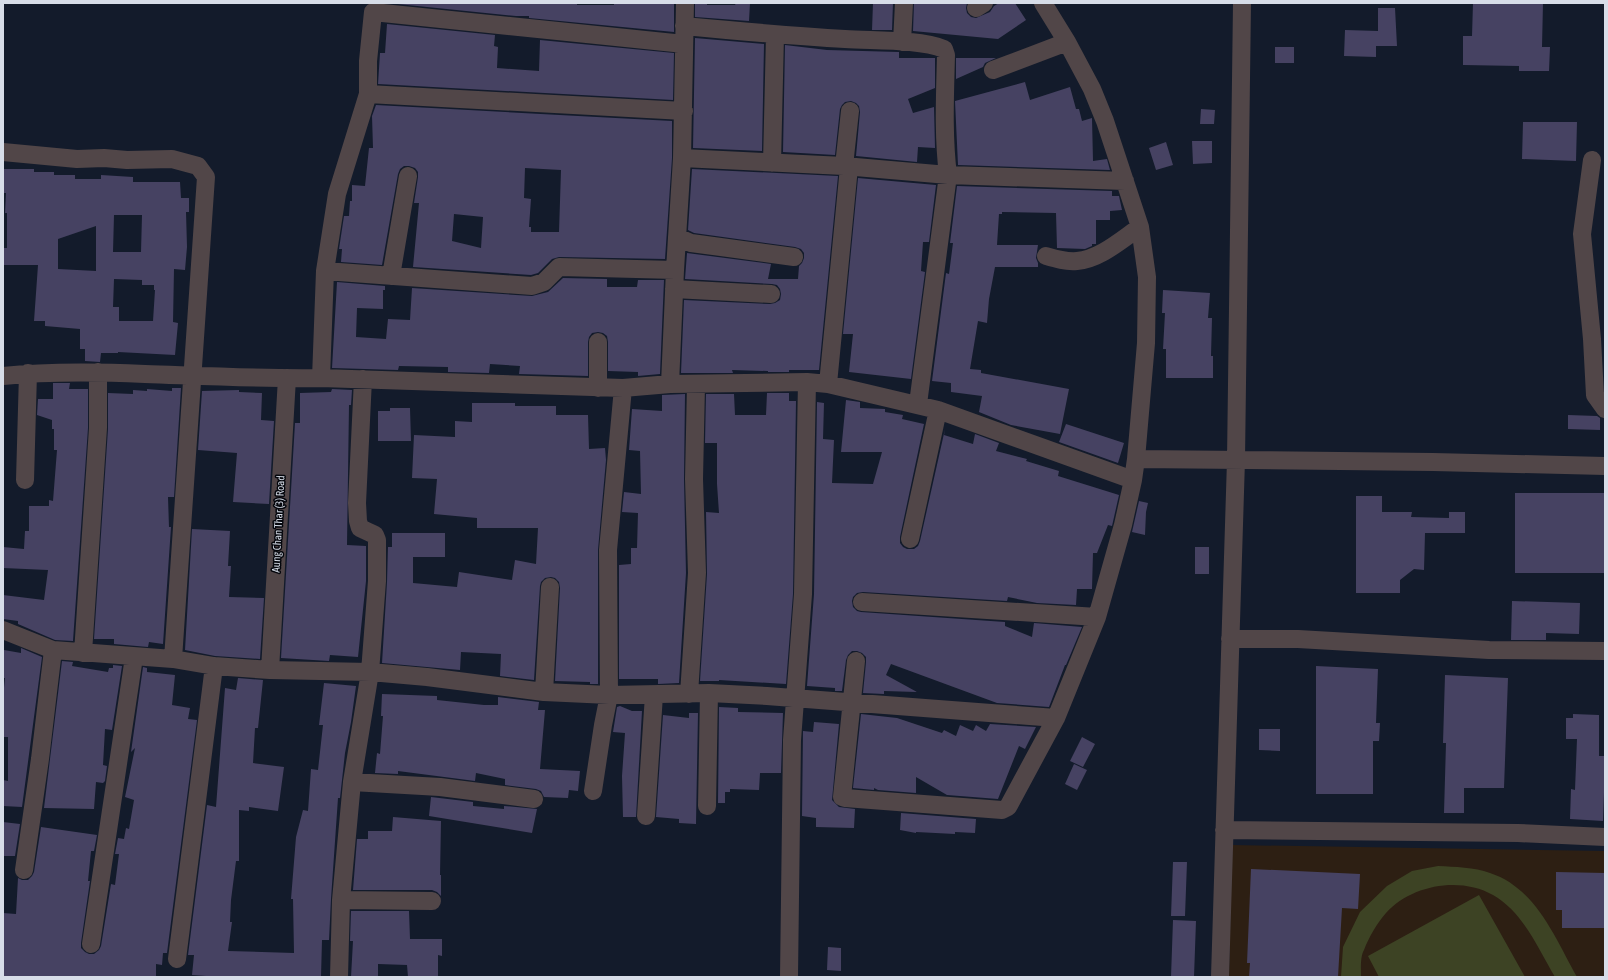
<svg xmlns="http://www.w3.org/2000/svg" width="1608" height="980" font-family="'Asap Condensed',sans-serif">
  <rect width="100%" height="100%" fill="#131b2b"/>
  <!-- education -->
  <path fill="#2d1f13" d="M 1232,845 L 1605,851 L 1605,977 L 1229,977 Z"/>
  <!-- green -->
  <path fill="#3d4324" d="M 1438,866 C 1455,867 1474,867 1490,873 C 1536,888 1555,938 1577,977 L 1555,977 C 1538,948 1523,912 1493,895 C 1460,876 1411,885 1386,913 C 1377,923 1369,937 1364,950 C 1360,957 1361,969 1361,977 L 1341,977 L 1343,947 L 1360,912 L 1387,886 L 1412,871 Z
    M 1479,895 L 1525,977 L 1379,977 L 1368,956 Z"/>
  <!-- building -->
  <path fill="#464262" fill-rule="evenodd" d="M 388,3 L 577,3 L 577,5 L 614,5 L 614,3 L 674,3 L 674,32 L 529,18 L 529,16 L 516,16 Z
    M 695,3 L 707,3 L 707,5 L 735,5 L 736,3 L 750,3 L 749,21 L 695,17 Z
    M 873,3 L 893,3 L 892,30 L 872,30 Z
    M 914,3 L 967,3 L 966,8 L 967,13 L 971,17 L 976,18 L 990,12 L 994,6 L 999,3 L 1015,3 L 1026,20 L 998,39 L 913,31 Z
    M 1473,3 L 1543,3 L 1542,47 L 1550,47 L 1549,71 L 1519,71 L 1519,66 L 1463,65 L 1463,36 L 1472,36 Z
    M 1378,8 L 1395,8 L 1397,46 L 1376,46 L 1376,57 L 1344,56 L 1345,30 L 1378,31 Z
    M 387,24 L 495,35 L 494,46 L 498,47 L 497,68 L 539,71 L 540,40 L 674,53 L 673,100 L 378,84 L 380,53 L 385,53 Z
    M 695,38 L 764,44 L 762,151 L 693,148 Z
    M 785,45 L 827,50 L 899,52 L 899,58 L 935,58 L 935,88 L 908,99 L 913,113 L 934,107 L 935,148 L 918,147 L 917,162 L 856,156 L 860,112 L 859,106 L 856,103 L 851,101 L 845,102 L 842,105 L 840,109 L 835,155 L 783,152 Z
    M 1275,47 L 1294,47 L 1294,63 L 1275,63 Z
    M 956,58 L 996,58 L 985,63 L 983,67 L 956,79 Z
    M 1025,82 L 1030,100 L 1070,87 L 1076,109 L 1079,109 L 1082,121 L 1092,118 L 1093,161 L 1107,159 L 1110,170 L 958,165 L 955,101 Z
    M 376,105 L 672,121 L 672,158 L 665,259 L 559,257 L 552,259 L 538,273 L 531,275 L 413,267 L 419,203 L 414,203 L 418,177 L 418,172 L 415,168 L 409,166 L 404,166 L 400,169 L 398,174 L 382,265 L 341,262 L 342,249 L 339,249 L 344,216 L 349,216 L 350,201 L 352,201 L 352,185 L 365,186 L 369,148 L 373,148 L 372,116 ZM 525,168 L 561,170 L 559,232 L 531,232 L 531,227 L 529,227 L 531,199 L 524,198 ZM 454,214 L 483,217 L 481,248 L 452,241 Z
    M 1201,109 L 1215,110 L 1214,124 L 1200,124 Z
    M 1523,122 L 1577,122 L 1576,161 L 1522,159 Z
    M 1192,141 L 1212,141 L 1212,163 L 1193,164 Z
    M 1166,142 L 1173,165 L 1156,170 L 1149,148 Z
    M 3,169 L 34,169 L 34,172 L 54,172 L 54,175 L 75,175 L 75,179 L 101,179 L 101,175 L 133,177 L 133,182 L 180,182 L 181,198 L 189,198 L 189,212 L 186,212 L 187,247 L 185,270 L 174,269 L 173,322 L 178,323 L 175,355 L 118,352 L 118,353 L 101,353 L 100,362 L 85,361 L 85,349 L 80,349 L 80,329 L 45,326 L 45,321 L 34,321 L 38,265 L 3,265 L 3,248 L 7,248 L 7,213 L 5,213 L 6,193 L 3,193 ZM 114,215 L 142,215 L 141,252 L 113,252 ZM 96,226 L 96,271 L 58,269 L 58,239 ZM 114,279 L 142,280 L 142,285 L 154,285 L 154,290 L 155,290 L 153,321 L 119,321 L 119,307 L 113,307 Z
    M 692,169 L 838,176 L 819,370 L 789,370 L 789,372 L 768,372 L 768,371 L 732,370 L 733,373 L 681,373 L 684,300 L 770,304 L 775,303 L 780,300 L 781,294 L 780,289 L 777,285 L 772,284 L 685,279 L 687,253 L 771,264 L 768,279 L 798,279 L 799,266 L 802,263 L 804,258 L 804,253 L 801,249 L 795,247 L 694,233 L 688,230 Z
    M 858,178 L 936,185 L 929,242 L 923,242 L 921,271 L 925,272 L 911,379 L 849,372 L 853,334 L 843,334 Z
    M 957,186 L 1112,191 L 1112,196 L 1119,196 L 1122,210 L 1110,211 L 1110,220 L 1096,220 L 1096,244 L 1092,244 L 1092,246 L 1085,249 L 1057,248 L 1056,213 L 1002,212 L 1002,214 L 999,214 L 997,245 L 1038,245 L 1036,258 L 1038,263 L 1038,267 L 995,267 L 989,299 L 987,323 L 978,321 L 970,369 L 981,370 L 981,373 L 1069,389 L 1060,434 L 1011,425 L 979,412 L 982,396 L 951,392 L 951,383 L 932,381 L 946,273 L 949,274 L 953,243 L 950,243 Z
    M 563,278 L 607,279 L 607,287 L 637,287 L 638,280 L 664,280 L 660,374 L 638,376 L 638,372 L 608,371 L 608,342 L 607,336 L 603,333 L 598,332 L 592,333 L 589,337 L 588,342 L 588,376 L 519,374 L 520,366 L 490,364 L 489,373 L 448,372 L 448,367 L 399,366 L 398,370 L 332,368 L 337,282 L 385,286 L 385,290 L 383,290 L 383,309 L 357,308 L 356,337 L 386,339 L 388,319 L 410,320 L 412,288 L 532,296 L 548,292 Z
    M 1163,290 L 1210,293 L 1208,318 L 1212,318 L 1211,356 L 1213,356 L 1213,378 L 1166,378 L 1166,349 L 1163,349 L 1165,313 L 1162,313 Z
    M 53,383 L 70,383 L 69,389 L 88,389 L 88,428 L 73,641 L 55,640 L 18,624 L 18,621 L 3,619 L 3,595 L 44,600 L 48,570 L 3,568 L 3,547 L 24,549 L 25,531 L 29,531 L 29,506 L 49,506 L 49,500 L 53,501 L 57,450 L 54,450 L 54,429 L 52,429 L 52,420 L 37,415 L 38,399 L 53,399 Z
    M 172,388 L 181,388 L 174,497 L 168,497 L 169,527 L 171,527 L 163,644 L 149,642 L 148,647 L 114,644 L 114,639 L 94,639 L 108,429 L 108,393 L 133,394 L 133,390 L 147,391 L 147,389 L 172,391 Z
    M 332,389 L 352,390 L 351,405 L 349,405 L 347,545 L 366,546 L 366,581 L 358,657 L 330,655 L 329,661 L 281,658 L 295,423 L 300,423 L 300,393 L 331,392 Z
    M 239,390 L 239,392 L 262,393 L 261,420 L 274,421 L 269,504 L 233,502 L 237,453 L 198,450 L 202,391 Z
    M 767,393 L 789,393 L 789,401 L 796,401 L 793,594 L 786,684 L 719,680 L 719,681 L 700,681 L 707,574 L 706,512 L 719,513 L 717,484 L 717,443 L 705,443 L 706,394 L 734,394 L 735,415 L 766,415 Z
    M 685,394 L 684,479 L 686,573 L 679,683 L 658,684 L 658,679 L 619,679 L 619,565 L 631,564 L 631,548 L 637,548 L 638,513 L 622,512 L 624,492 L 641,494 L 640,451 L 629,450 L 632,409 L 662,411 L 662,395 Z
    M 846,400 L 860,402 L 860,408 L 885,409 L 885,412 L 903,415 L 902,419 L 924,424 L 900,537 L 900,543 L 903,547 L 907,549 L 914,549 L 918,546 L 920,541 L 945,429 L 944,435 L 973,444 L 975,434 L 999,443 L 996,451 L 1027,459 L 1026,461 L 1059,471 L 1058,476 L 1119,495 L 1112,526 L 1108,525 L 1097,553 L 1093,553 L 1092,589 L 1077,589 L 1076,605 L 1037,603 L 1008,597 L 1007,601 L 863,592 L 857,593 L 853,597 L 852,601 L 853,607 L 857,611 L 861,612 L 1005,622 L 1005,626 L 1032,637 L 1034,623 L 1082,627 L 1066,665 L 1065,665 L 1049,707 L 997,703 L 891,664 L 886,675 L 917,692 L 884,691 L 884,694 L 863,693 L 866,662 L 866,657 L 862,653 L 857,651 L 852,651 L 848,655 L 846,660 L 842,691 L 835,691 L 835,688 L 807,686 L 814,594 L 817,402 L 824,403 L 823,439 L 834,440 L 832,483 L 873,484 L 882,452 L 841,452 Z
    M 472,403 L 515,403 L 515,406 L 556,406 L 556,415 L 588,415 L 589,449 L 605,448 L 606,460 L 598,550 L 598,684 L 590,684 L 590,682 L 555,681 L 560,588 L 559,582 L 555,578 L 551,577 L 545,578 L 541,582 L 540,586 L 534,680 L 500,676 L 501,654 L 461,652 L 460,670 L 382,663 L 387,582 L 388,547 L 392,547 L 392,533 L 445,533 L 445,557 L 413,557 L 413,583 L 457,587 L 459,572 L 512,580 L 515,560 L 536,564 L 538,528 L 477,528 L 477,518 L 434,514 L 437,479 L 412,478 L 414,435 L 455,437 L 455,421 L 472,422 Z
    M 390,408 L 410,408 L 411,441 L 378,441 L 378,411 L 390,411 Z
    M 1568,415 L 1597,416 L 1600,418 L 1600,430 L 1568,429 Z
    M 1066,424 L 1124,443 L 1118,463 L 1059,442 Z
    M 1515,493 L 1605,493 L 1605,573 L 1515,573 Z
    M 1356,496 L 1382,496 L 1382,512 L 1412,512 L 1411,517 L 1449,518 L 1449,512 L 1465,512 L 1465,533 L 1425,533 L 1424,570 L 1414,569 L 1400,580 L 1400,593 L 1356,593 Z
    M 1139,501 L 1148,503 L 1146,512 L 1145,535 L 1132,532 Z
    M 192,529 L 230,531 L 228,566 L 231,566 L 229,597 L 264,598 L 260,659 L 215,656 L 185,650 Z
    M 1195,547 L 1209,547 L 1209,574 L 1195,574 Z
    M 1512,601 L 1580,603 L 1579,634 L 1546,633 L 1546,640 L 1511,640 Z
    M 21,648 L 42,657 L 22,807 L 3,806 L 3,780 L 8,781 L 8,737 L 3,737 L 3,697 L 5,678 L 3,678 L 3,657 L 4,650 L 21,653 Z
    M 62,661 L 73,662 L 72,666 L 108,672 L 109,668 L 113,668 L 113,665 L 122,666 L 112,730 L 105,729 L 103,765 L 107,766 L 105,781 L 103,783 L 96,782 L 94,809 L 44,808 Z
    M 1316,666 L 1378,669 L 1376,723 L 1380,723 L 1379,741 L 1373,741 L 1373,794 L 1316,794 Z
    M 143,667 L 147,668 L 147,672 L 175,675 L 172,705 L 190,708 L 188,719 L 197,720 L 167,953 L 163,953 L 162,965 L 156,964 L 156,977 L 3,977 L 3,913 L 16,914 L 18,878 L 22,880 L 28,880 L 32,876 L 34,872 L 41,827 L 97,835 L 94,851 L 91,851 L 88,881 L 90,881 L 81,943 L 81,948 L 85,952 L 89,954 L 94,954 L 99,950 L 101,946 L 111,884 L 115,885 L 119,854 L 115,854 L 118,838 L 124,839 L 126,828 L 129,829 L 134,800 L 125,797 L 135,748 L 131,752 Z
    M 1445,675 L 1508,678 L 1504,788 L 1464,788 L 1464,813 L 1444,813 L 1446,743 L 1443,743 Z
    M 238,678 L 263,680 L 258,728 L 255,728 L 253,763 L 284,767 L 278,811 L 249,807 L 249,811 L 239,810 L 239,861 L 236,861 L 231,900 L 230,922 L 232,922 L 228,951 L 294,953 L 293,899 L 291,899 L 296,837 L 303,810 L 308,811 L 311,769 L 318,770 L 323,725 L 319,725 L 324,683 L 356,686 L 351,722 L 345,753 L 340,798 L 338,798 L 331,899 L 329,940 L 322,940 L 321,977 L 220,977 L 192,975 L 194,955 L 188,955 L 207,805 L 216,807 L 225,688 L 236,690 Z
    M 382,694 L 437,696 L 437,700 L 484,705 L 498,705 L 498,697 L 539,702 L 538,710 L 545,710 L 540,769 L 580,771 L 578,791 L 569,790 L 568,798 L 544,797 L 541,791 L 536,789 L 505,785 L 505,779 L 476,773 L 475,781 L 398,771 L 398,774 L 375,773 L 377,753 L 380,754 L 383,716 L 381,716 Z
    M 620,706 L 632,711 L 642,711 L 636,817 L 623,817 L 622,776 L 625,733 L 613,732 L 617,707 Z
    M 719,707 L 738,708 L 738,712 L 783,713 L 781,773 L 760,773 L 759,790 L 730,789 L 730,792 L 725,792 L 725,803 L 718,803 Z
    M 689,713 L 698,713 L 696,824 L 679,823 L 679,819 L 656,817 L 663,715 L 689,718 Z
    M 861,714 L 897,718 L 942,733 L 944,730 L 956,736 L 960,725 L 973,731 L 976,725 L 986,731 L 990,724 L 1036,727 L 1025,749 L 1019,746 L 998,799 L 947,795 L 916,777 L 916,793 L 878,790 L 874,788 L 874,790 L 853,788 Z
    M 1573,714 L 1599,715 L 1599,756 L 1605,756 L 1605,793 L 1604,793 L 1603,821 L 1570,819 L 1571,789 L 1575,790 L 1577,739 L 1566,739 L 1566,718 L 1573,718 Z
    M 814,722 L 839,724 L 832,800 L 839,807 L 855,809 L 854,828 L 816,827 L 816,818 L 802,816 L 803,731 L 813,732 Z
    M 1259,729 L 1280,729 L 1280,751 L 1259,750 Z
    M 1082,737 L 1095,744 L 1083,767 L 1070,761 Z
    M 1074,764 L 1087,770 L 1077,790 L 1065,784 Z
    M 431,797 L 473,802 L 473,806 L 504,809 L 504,806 L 537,809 L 532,833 L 429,816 Z
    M 901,813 L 976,819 L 975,833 L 955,832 L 955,834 L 916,832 L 916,833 L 900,830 Z
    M 393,817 L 441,821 L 440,875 L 441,875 L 441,896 L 437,892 L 432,890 L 353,890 L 357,839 L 368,839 L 368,831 L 392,831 Z
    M 3,822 L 20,824 L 15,856 L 3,856 Z
    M 1173,862 L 1187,862 L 1185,916 L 1171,916 Z
    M 1251,869 L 1360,874 L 1358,909 L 1342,908 L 1338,977 L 1249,977 L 1250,963 L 1247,963 Z
    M 1556,872 L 1605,873 L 1605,928 L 1562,928 L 1562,910 L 1556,910 Z
    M 351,911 L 409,911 L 410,939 L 442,939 L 442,956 L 438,955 L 438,977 L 408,977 L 407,965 L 378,964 L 378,977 L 351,977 L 353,941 L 350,941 Z
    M 1173,920 L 1196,921 L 1194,977 L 1171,977 Z
    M 828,947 L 841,948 L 841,971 L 827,970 Z"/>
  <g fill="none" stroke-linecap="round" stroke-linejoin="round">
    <!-- minor -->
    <path stroke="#514648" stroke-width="18" d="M 976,8 L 984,3
      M 684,26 C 737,31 791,36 845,39 C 872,41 920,39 944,49 L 946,55 C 945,95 943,135 948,175 L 918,404
      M 902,42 L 904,3
      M 993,70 L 1067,42
      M 368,94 L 684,111
      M 3,152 L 77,159 L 104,158 L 127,160 L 172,159 L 198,166 L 206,177 L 173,659
      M 682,158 L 844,166 L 948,175 L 1125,181
      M 1592,160 L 1582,234 L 1592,339 L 1595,395 L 1605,409
      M 772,163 L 775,35
      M 844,166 L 850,111
      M 677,237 L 691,243 L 794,257
      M 1046,256 C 1056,259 1066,262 1077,261 C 1100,259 1121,240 1140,227
      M 325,271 L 532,286 L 544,282 L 559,267 L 675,270
      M 391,276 L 408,176
      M 674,289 L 771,294
      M 3,376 C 50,371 98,372 145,374 C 204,376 263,379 321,378 L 623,388 L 670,384 L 807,382 L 828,384 L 938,410 L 1133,480
      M 321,378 L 325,271 L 337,194 L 368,94 L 368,61 L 373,12 L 684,44
      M 670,384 L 675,270 L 682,158 L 685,3
      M 828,384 L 849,167
      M 598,388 L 598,342
      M 1136,459 L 1433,462 L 1605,466
      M 25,480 L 28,373
      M 910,539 L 938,410
      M 862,602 L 1097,617
      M 3,630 L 53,650 L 173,659 L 214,666 L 270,670 L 370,672 L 427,677 L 544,692 L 609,695 L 709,693 L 767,696 L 1056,718
      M 1230,639 L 1298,639 L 1489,650 L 1605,651
      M 83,653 L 98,428 L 98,372
      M 856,661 L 842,797 L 845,798 L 1002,810 L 1008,807 L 1056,718 L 1097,617 L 1123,525 L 1133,480 L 1136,459 L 1146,343 L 1147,277 L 1140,227 L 1105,121 L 1092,89 L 1067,42 L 1043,3
      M 270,670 L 287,378
      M 544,692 L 550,587
      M 689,694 L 697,573 L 694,479 L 696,385
      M 352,782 L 440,787 L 534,799
      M 593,791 L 603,725 L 609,695 L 608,550 L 623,388
      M 707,806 L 709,693
      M 646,816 L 654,695
      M 1224,830 L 1518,833 L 1605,837
      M 24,870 L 40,759 L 53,650
      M 341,900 L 432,901
      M 91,944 L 134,657
      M 177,959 L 214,666
      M 339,977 L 341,900 L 352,782 L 370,672 L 377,581 L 377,540 L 375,535 L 360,528 L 358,521 L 357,503 L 363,379
      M 789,977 L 792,740 L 803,594 L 807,382
      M 1220,977 L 1236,460 L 1242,3"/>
  </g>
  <g text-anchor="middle" stroke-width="3" stroke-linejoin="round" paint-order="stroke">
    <!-- street labels -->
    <g font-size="11" fill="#d7dde8" stroke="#04060c">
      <text transform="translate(278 524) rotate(-87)" y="4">Aung Chan Thar (3) Road</text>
    </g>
  </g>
  <!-- border -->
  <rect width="1608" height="980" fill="none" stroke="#d7dde8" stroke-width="8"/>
</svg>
